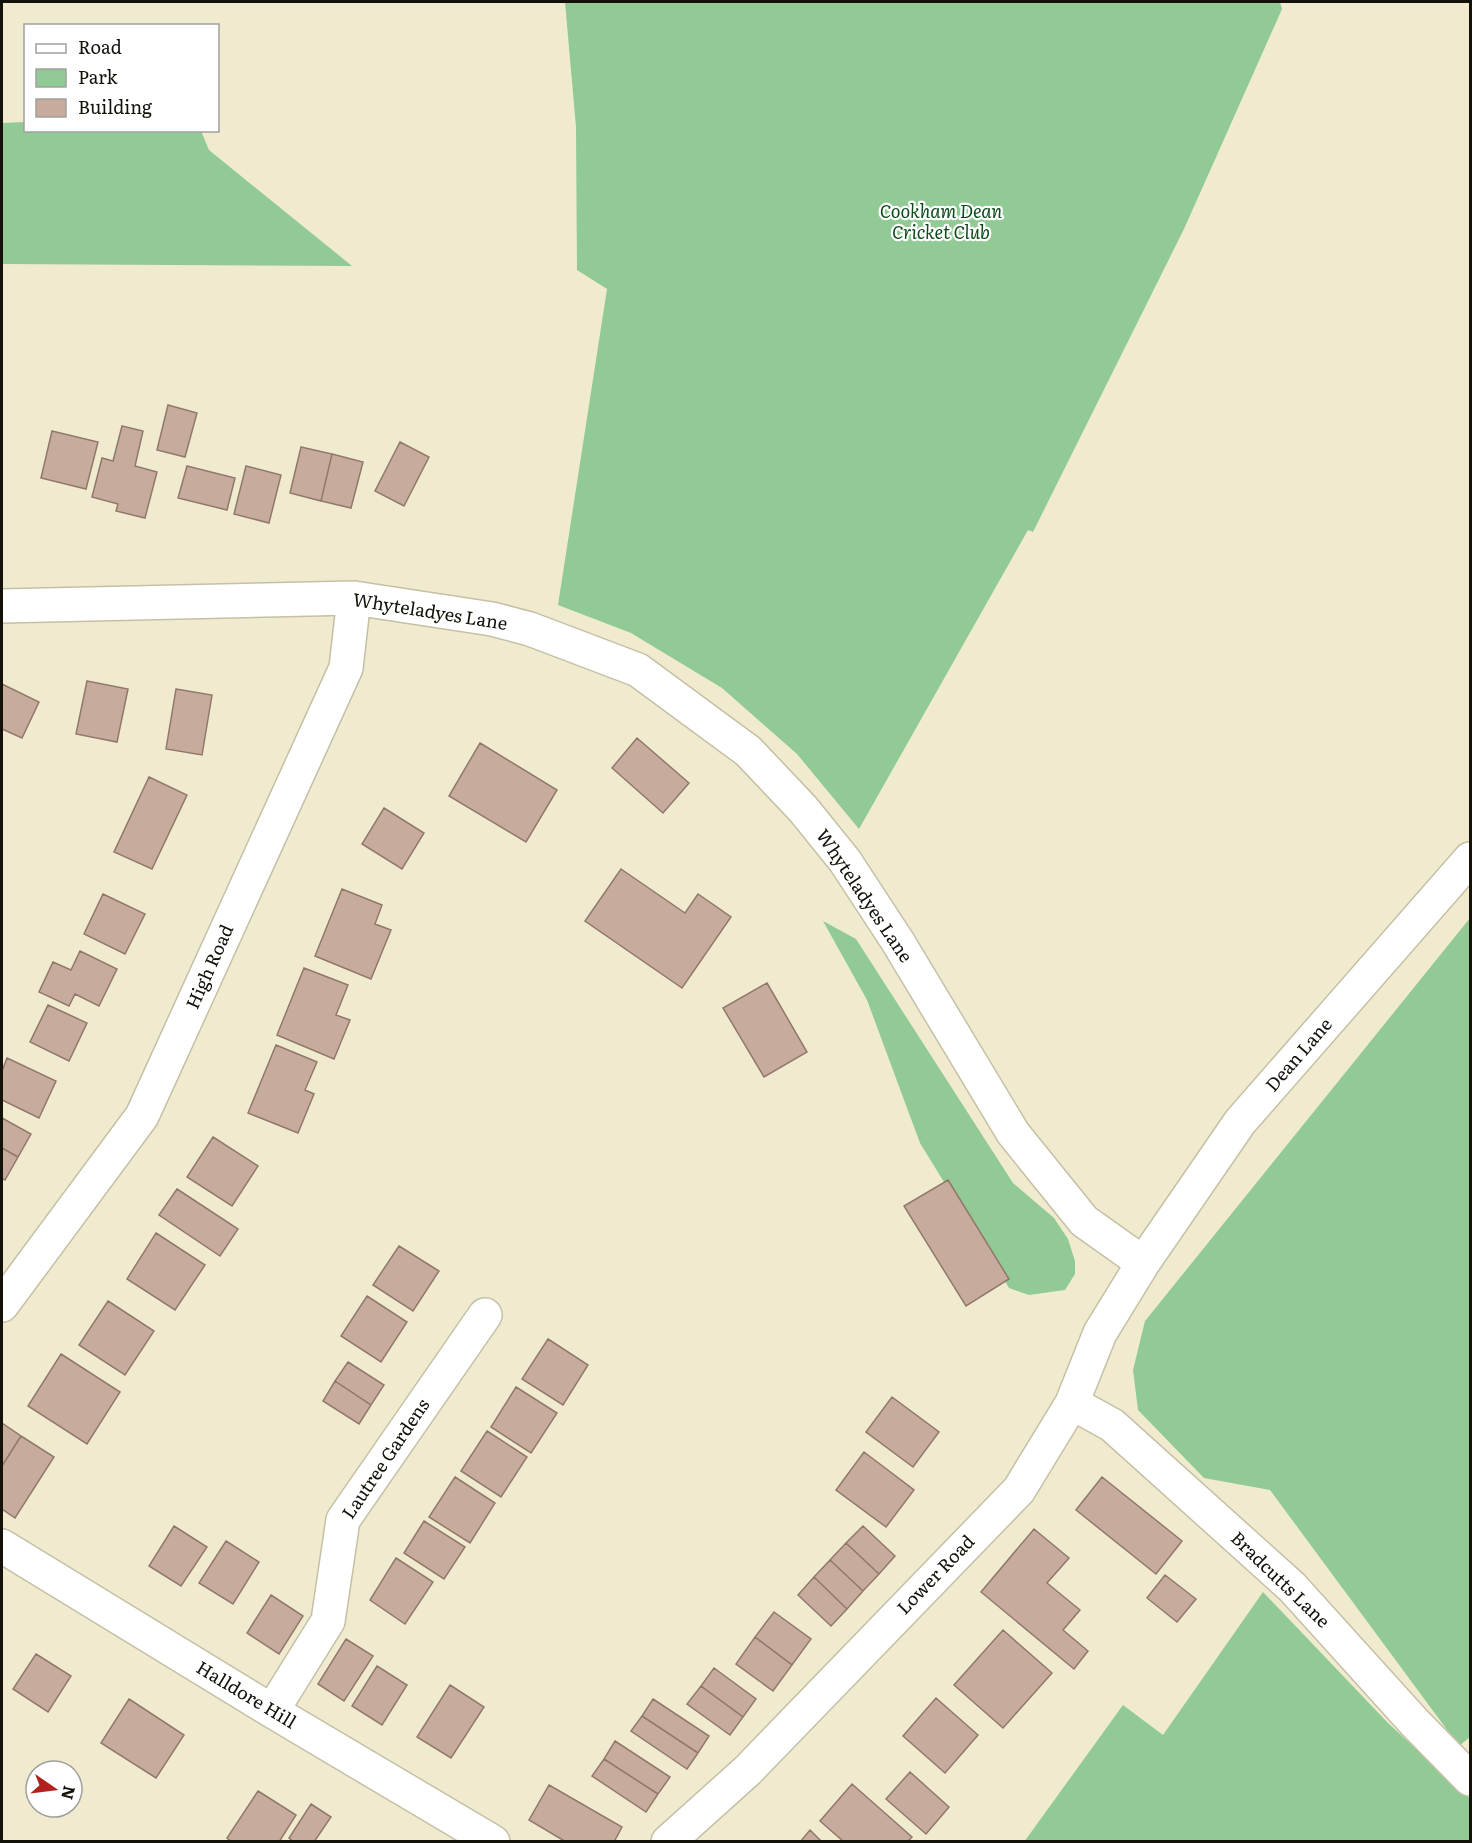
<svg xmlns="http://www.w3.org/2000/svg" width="1472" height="1843" font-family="Literata,serif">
  <rect width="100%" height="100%" fill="#f0ebcf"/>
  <!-- green -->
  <path fill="#91ca95" d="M 565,2 L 1280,2 L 1282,9 L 1184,229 L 1033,532 L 1028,530 L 859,829 L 797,754 L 722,688 L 631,633 L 558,605 L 607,289 L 577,270 L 576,127 Z
    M 25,122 L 26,130 L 201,131 L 209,150 L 352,266 L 2,264 L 2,123 Z
    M 1470,918 L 1470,1737 L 1459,1746 L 1270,1490 L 1204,1478 L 1138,1410 L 1133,1370 L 1145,1321 Z
    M 823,921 L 856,939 L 1013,1183 L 1054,1218 L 1068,1239 L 1075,1261 L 1075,1274 L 1065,1290 L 1029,1295 L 1009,1288 L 920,1143 L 867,1000 Z
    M 1263,1592 L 1387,1722 L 1470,1799 L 1470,1841 L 1024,1842 L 1123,1705 L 1163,1735 Z"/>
  <!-- building -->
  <path fill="#c7ac9e" stroke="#91786b" stroke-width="1.5" d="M 168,405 L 197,413 L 185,457 L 157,450 Z
    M 122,426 L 143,431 L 135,466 L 157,472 L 145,518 L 116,511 L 118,504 L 92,497 L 102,458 L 113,461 Z
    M 52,431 L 98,442 L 86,489 L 41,478 Z
    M 400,442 L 429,457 L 404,506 L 375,491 Z
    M 301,447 L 332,454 L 321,501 L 290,493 Z
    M 332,454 L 363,462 L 351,508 L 321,501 Z
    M 187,466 L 235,478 L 227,510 L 178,498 Z
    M 246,466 L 281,475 L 269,523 L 234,514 Z
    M 87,681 L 128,689 L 117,742 L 76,734 Z
    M 2,684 L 39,702 L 22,738 L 2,729 Z
    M 176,689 L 212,695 L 202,755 L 166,749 Z
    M 637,738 L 689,783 L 663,813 L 612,768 Z
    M 480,743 L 557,790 L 526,842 L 449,796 Z
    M 149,777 L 187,795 L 152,869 L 114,852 Z
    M 384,808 L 424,833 L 402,869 L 362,844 Z
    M 621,869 L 685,913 L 698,894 L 731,917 L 682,988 L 585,921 Z
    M 342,889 L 382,905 L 375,924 L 391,930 L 371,979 L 315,956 Z
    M 103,894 L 145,914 L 125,954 L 84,934 Z
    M 80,951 L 117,969 L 99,1006 L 75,994 L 69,1006 L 39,992 L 53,962 L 71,970 Z
    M 304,968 L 348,985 L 336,1015 L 350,1020 L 334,1059 L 277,1035 Z
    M 767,983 L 807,1052 L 764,1077 L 723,1008 Z
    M 48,1005 L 87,1023 L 69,1061 L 30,1042 Z
    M 276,1045 L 317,1062 L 305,1090 L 314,1094 L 298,1133 L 248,1113 Z
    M 7,1058 L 56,1081 L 39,1118 L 2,1100 L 2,1071 Z
    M 2,1118 L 31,1134 L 18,1157 L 2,1148 Z
    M 213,1137 L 258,1166 L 232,1206 L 187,1177 Z
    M 2,1148 L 18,1157 L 5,1180 L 2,1178 Z
    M 948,1180 L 1009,1279 L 966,1306 L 904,1206 Z
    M 177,1189 L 238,1229 L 220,1256 L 159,1215 Z
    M 156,1233 L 205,1265 L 175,1310 L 127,1279 Z
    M 399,1246 L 439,1271 L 413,1311 L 373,1285 Z
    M 367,1296 L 407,1322 L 381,1362 L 341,1336 Z
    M 108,1301 L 154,1331 L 125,1375 L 79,1345 Z
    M 548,1339 L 588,1365 L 563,1405 L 522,1379 Z
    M 61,1354 L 120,1392 L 87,1444 L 28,1406 Z
    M 348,1362 L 384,1385 L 371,1405 L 335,1381 Z
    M 335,1381 L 371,1405 L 359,1424 L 323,1401 Z
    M 516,1387 L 557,1413 L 531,1453 L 491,1427 Z
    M 892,1397 L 939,1432 L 913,1467 L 866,1432 Z
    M 2,1423 L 21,1436 L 2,1466 Z
    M 487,1431 L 527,1457 L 501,1497 L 461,1471 Z
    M 21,1436 L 54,1457 L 15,1518 L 2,1509 L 2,1466 Z
    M 864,1452 L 914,1490 L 886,1527 L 836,1490 Z
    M 455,1477 L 495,1503 L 470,1543 L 429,1517 Z
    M 1102,1477 L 1182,1541 L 1156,1574 L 1076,1510 Z
    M 424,1521 L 465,1547 L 444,1579 L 404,1553 Z
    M 174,1526 L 207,1547 L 181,1586 L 149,1566 Z
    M 863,1526 L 895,1556 L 879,1574 L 846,1543 Z
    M 1034,1529 L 1069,1558 L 1047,1583 L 1080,1610 L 1063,1630 L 1088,1651 L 1074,1669 L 981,1592 Z
    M 226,1541 L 259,1562 L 233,1604 L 199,1583 Z
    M 846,1543 L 879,1574 L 863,1591 L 830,1560 Z
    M 396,1558 L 433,1582 L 405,1624 L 370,1600 Z
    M 830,1560 L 863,1591 L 847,1609 L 814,1577 Z
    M 1165,1575 L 1196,1599 L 1177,1622 L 1147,1598 Z
    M 814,1577 L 847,1609 L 831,1626 L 798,1595 Z
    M 271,1595 L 303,1616 L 279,1654 L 247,1633 Z
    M 774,1612 L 811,1639 L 792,1665 L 755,1637 Z
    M 1003,1630 L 1052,1673 L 1003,1728 L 954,1685 Z
    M 755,1637 L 792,1665 L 773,1691 L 736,1664 Z
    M 346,1639 L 373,1656 L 344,1701 L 318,1684 Z
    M 36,1654 L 71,1676 L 48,1712 L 13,1689 Z
    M 377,1666 L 407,1685 L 382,1725 L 352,1706 Z
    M 714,1668 L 756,1699 L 743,1717 L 701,1686 Z
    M 450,1685 L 484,1707 L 451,1758 L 417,1737 Z
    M 701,1686 L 743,1717 L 730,1735 L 687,1704 Z
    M 936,1698 L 978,1735 L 945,1773 L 903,1736 Z
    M 129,1699 L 184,1735 L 156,1778 L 101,1743 Z
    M 653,1699 L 709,1736 L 698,1753 L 642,1716 Z
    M 642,1716 L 698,1753 L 687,1769 L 631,1731 Z
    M 615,1741 L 670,1777 L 658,1794 L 604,1759 Z
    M 604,1759 L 658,1794 L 646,1812 L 592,1776 Z
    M 910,1772 L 949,1807 L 926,1834 L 886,1799 Z
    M 852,1784 L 912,1837 L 907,1842 L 844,1842 L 820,1821 Z
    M 549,1785 L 622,1827 L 614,1842 L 566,1842 L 529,1820 Z
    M 258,1791 L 296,1815 L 279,1842 L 232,1842 L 227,1838 Z
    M 311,1804 L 331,1817 L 314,1842 L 294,1842 L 289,1838 Z
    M 810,1830 L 822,1842 L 800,1842 Z"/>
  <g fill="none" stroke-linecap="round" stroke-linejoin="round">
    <!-- minor casing -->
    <g stroke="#c5c0a5" stroke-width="36">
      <path id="minor" d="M 2,606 L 354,598 L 492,619 L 530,629 L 638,670 L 748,751 L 803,809 L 845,861 L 898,942 L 1013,1133 L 1084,1221 L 1143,1263
        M 2,1305 L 142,1116 L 346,668 L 354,598
        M 1072,1403 L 1112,1425 L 1292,1587 L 1415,1723 L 1470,1779
        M 2,1546 L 272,1711 L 493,1842
        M 272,1711 L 328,1621 L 343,1520 L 485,1315
        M 668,1842 L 747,1771 L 1019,1490 L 1072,1403 L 1100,1333 L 1143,1263 L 1240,1122 L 1470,859"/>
    </g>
    <!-- minor -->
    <use href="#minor" stroke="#fff" stroke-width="33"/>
  </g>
  <g text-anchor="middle" stroke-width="4.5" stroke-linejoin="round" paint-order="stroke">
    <!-- park labels -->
    <g font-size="18" font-style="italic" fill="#0d4b1a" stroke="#fff">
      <text x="941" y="218">Cookham Dean<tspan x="941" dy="21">Cricket Club</tspan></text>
    </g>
    <!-- street labels -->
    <g font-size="18" fill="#131108" stroke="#fff">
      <text transform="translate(430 612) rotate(9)" y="6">Whyteladyes Lane</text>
      <text transform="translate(864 896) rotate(56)" y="6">Whyteladyes Lane</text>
      <text transform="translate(210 967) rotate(-66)" y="6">High Road</text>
      <text transform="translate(1299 1055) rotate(-49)" y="6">Dean Lane</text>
      <text transform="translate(386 1459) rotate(-56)" y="6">Lautree Gardens</text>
      <text transform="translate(936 1575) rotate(-46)" y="6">Lower Road</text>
      <text transform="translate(1280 1580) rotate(44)" y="6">Bradcutts Lane</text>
      <text transform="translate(246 1695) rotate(31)" y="6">Halldore Hill</text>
    </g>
  </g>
  <!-- border -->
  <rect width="1472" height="1843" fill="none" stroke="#131108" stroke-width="6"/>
  <!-- legend -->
  <rect x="24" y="24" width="195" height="108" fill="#ffffff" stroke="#a1a09c" stroke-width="1.5"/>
  <rect x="36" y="44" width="30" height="9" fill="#ffffff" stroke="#a1a09c" stroke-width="1.5"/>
  <text x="78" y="54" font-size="18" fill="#131108">Road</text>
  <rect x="36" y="69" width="30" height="18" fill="#91ca95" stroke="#a1a09c" stroke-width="1.5"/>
  <text x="78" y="84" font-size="18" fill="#131108">Park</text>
  <rect x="36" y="99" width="30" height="18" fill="#c7ac9e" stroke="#a1a09c" stroke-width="1.5"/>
  <text x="78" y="114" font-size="18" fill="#131108">Building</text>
  <!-- north arrow -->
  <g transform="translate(54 1789) rotate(104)"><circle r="28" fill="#ffffff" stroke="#a1a09c" stroke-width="1.5"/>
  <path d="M0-4.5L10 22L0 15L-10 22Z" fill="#b1211d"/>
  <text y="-9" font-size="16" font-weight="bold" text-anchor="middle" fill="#131108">N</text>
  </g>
</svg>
